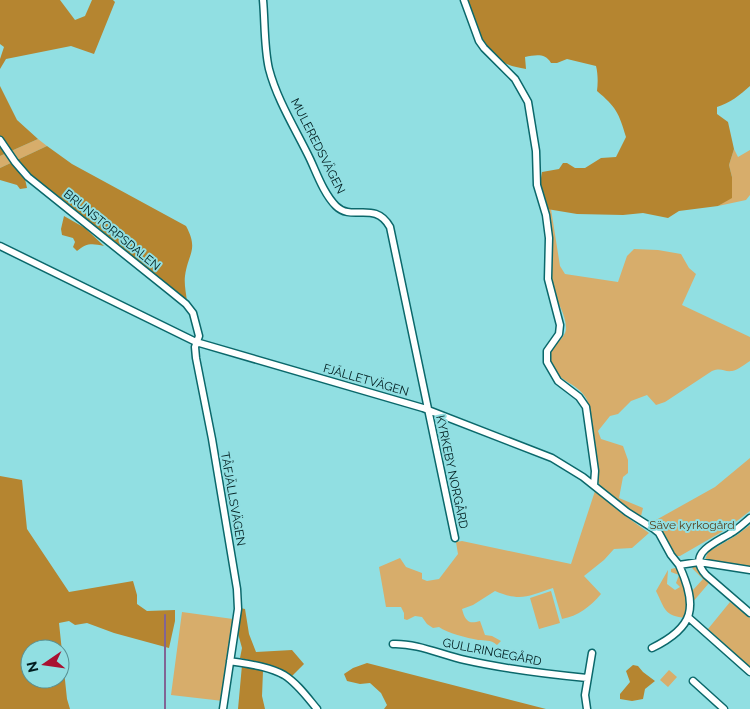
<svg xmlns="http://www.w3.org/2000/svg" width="750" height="709" font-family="Raleway,sans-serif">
  <rect width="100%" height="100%" fill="#91dfe2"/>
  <!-- green -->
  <path fill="#d7ad6b" d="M 38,139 L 47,146 L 0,168 L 0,156 Z
    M 734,149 L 738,157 L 750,150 L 750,195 L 746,200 L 718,206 L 732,197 L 732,177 L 729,165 Z
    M 547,209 L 551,209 L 560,266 L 565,274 L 618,282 L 627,256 L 634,249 L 658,250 L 681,254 L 689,268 L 696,274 L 682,305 L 750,337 L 750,361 C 745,364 738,370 732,371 C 723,372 722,367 712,371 L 665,402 L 656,405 L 647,395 L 631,401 L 618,414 L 610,416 L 598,431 L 601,439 L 623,446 L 628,460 L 628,473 L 623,477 L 619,498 L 643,508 L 641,516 C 628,509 610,500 601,487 C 594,477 593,438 591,424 C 590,416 590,405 586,398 C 576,381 556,383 550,360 C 546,346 566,341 566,328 C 566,314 556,301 553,288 C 550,272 553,256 552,239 C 551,229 549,219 547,209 Z
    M 750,458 L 750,511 L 725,530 L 680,556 L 675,556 L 656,520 L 715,487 Z
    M 595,491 L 620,512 L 649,533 L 632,548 L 614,549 L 604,560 L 584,576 L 601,594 C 590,607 578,616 562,619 L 553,588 C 528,596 521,602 495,591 L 473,605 L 462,609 C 465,620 468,625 480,621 L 485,635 L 492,636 L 501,641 L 497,645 C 490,639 485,641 478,640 C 467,638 447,633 439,627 L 433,628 L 427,624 L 422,617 L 415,616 L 407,620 L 404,619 L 404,613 L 401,607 L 386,607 L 379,567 L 400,558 L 406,567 L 422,573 L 422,579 L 427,581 L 439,579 L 458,554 L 456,542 L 462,541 L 571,564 Z
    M 750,525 L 750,567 L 705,560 L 708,552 L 737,535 Z
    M 695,566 L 709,583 L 692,603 L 688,579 L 693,590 L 703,579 L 692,568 Z
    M 675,568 C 689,576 687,604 686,618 C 664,616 665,609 656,591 L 668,570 L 667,584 L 675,590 L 680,587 L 676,583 L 679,575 L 671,572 L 671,569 Z
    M 551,591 L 560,623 L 539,629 L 530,598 Z
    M 730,602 L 750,618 L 750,667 L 708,629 Z
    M 182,612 L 233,619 L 223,701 L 171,695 Z
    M 669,670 L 677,677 L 668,687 L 660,680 Z"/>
  <!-- forest -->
  <path fill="#b58530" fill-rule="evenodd" d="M 0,0 L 60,0 L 75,20 L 85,16 L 92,0 L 113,0 L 115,2 L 94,54 L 71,46 L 6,59 L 0,69 L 0,59 L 4,47 L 0,44 Z
    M 467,0 L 750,0 L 750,86 C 740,95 730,103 717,107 L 717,114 L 728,122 L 734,149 L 729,165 L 732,177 L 732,198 L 718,206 L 679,211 L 668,218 L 643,213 L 623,215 L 577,214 L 547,209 L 540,184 L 542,172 L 559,169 L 563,163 L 567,163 L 575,168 L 585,168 L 601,158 L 616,157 L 626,137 C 619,113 616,107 597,91 C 598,83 598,74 596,66 L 567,59 L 557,63 L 551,63 C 545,53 536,55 525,57 L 526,69 C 481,63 481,34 467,0 Z
    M 0,86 L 17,120 L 38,139 L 0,156 Z
    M 47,146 L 72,164 L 186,226 C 199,250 188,253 185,276 C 184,284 186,293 187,301 L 64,205 L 30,174 L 25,179 L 27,188 L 20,189 L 17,185 L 0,180 L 0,168 Z
    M 64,216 L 85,228 L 104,246 C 92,243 86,243 77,251 L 73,247 L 75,242 L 73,238 L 62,235 L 61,229 Z
    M 0,476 L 22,480 L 27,529 L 69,592 L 133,581 L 137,595 L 137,604 L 147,611 L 175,610 L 175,621 L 169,648 L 114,633 L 87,623 L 75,625 L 69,621 L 59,623 L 67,699 L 70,709 L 0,709 ZM 30,649 L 60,649 L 60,679 L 30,679 Z
    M 240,608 L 245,609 L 249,634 L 256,652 L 292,650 L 304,664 L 292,676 C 277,665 258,663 240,658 L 242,648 L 237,630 Z
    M 367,663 L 546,709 L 384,709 L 387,705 L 381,693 L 370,683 L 360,684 L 347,681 L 344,674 L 353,668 Z
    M 242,665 L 263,671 L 262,696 L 265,709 L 238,709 Z
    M 633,665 L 638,666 L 643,672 L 655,681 L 645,689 L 643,699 L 632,701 L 620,699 L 620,694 L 630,682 L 626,671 Z"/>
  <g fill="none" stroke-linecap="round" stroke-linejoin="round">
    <!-- stream -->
    <path stroke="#816495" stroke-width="2" d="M 165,709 L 165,615"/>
    <!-- minor casing -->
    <g stroke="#0b686b" stroke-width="9">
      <path id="minor" d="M 263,0 C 265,21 264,48 269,69 C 277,100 296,130 310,159 C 317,174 324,194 336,206 C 352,222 375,200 390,227 L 455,538
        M 464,0 L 479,41 L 484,48 L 515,79 L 528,102 L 536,151 L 537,185 L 546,215 L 549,238 L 548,279 L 560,325 L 559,334 L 547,351 L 547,362 L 558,381 L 579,397 L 586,407 L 595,471 L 594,485
        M 0,140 L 15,162 L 28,177 L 170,291 L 186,304 L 193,313 L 199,336 L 195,347 L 196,358 L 212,439 L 237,589 L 238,609 L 223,709
        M 0,246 L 196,342 L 423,408 L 552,458 L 583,477 L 627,512 L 654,529 L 659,533 L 671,555 L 679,565 L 699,562 L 750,570
        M 750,518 C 744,523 738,529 731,533 C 715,543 686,553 706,575 L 750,613
        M 688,617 L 750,672
        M 393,644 C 417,643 442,655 465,660 C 505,669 546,674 587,678
        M 652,648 C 695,627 698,607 679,565
        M 230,661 C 247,664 268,666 284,675 C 297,683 307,697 317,709
        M 693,681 L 724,709
        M 587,709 L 585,695 L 592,653"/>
    </g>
    <!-- minor -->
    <use href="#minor" stroke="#fff" stroke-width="6"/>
  </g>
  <g text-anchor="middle" stroke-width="4" stroke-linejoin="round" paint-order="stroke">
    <!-- street labels -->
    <g font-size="12" fill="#001d1f" stroke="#91dfe2">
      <text transform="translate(318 146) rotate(63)" y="4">MULEREDSVÄGEN</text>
      <text transform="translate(112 230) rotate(39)" y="4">BRUNSTORPSDALEN</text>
      <text transform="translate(366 380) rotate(16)" y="4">FJÄLLETVÄGEN</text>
      <text transform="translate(452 472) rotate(78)" y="4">KYRKEBY NORGÅRD</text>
      <text transform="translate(233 499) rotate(80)" y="4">TÅFJÄLLSVÄGEN</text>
      <text transform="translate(492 652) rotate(11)" y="4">GULLRINGEGÅRD</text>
    </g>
    <!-- park labels -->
    <g font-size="12" fill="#57421f" stroke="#91dfe2">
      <text x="692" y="529">Säve kyrkogård</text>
    </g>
  </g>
  <!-- north arrow -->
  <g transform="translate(45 664) rotate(257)"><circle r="24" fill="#91dfe2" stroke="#579194"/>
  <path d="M0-4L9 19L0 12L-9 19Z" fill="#a91131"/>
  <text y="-8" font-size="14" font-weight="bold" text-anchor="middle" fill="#001d1f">N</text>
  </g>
</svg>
